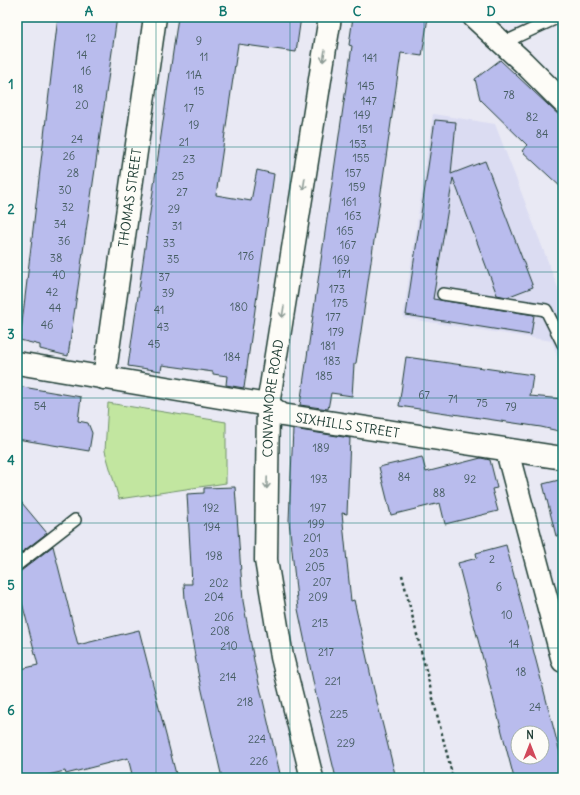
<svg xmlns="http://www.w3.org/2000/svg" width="580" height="795" font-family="Delius,sans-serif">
  <rect width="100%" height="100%" fill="#e9e9f4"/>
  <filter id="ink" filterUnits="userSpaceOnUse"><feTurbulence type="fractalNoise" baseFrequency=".025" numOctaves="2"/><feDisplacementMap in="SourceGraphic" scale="8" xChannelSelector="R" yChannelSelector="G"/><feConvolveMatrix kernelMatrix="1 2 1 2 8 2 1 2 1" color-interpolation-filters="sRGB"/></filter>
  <g filter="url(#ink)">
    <!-- built -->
    <path fill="#dbdcf2" d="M 433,114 L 495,124 L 563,301 L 563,362 L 559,362 L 552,341 L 403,318 Z"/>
    <!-- green -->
    <path fill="#c2e6a0" stroke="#70926a" d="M 108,403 L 226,422 L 226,483 L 119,499 L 105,451 Z"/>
    <!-- building -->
    <path fill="#b9bced" stroke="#1f3d34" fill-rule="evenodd" d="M 58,17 L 117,17 L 68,356 L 40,349 L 40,345 L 20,340 Z
      M 178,17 L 301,17 L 296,52 L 238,44 L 216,195 L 251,201 L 257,170 L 274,174 L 244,388 L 226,385 L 227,376 L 213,374 L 213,372 L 162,365 L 161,371 L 128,366 Z
      M 353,17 L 428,17 L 422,56 L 401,53 L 360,338 L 356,363 L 354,364 L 352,396 L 331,393 L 328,409 L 300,405 L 352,46 L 349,45 Z
      M 500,60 L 563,119 L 563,189 L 522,151 L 527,145 L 480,99 L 475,79 Z
      M 435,120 L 456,122 L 451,174 L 485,161 L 533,287 L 507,297 L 497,295 L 453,178 L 433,299 L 534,315 L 531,335 L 406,315 Z
      M 406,357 L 533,375 L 530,396 L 563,399 L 563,432 L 541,427 L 399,406 Z
      M 17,386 L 81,397 L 78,421 L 88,423 L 92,433 L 89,451 L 17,439 Z
      M 293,429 L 350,438 L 347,514 L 342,513 L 351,601 L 354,600 L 374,690 L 396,778 L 336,778 L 316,695 L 298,609 L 289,521 Z
      M 422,457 L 426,472 L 481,458 L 490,460 L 497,488 L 492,489 L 498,511 L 445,524 L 440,503 L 391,515 L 379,467 Z
      M 563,479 L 563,535 L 556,536 L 543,484 Z
      M 235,487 L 243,601 L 255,666 L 281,778 L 222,778 L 198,673 L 185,599 L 184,584 L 192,584 L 187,494 L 204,493 L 204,488 Z
      M 17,497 L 47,533 L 17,556 Z
      M 506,545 L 560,753 L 563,778 L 514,778 L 458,563 L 477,558 L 476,553 ZM 518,733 L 542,733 L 542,757 L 518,757 Z
      M 53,546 L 78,645 L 139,630 L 177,778 L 133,778 L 128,758 L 66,774 L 65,771 L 35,778 L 17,778 L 17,670 L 38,665 L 17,583 L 17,572 L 21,571 Z"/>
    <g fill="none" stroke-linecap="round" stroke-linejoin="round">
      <!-- lane casing -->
      <g stroke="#1f3d34" stroke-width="14">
        <path id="lane" d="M 503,43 L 559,17
          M 443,294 L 546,310 L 563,344
          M 17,565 L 75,520"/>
      </g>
      <!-- street casing -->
      <g stroke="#1f3d34" stroke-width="25">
        <g id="street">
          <path id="s1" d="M 17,363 L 268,405 L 282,415 L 563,458"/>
          <path id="s2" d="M 104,378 L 155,17"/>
          <path d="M 507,451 L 563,661"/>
          <path id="s3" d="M 312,778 L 282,657 L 266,560 L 268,405 L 330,17"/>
        </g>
      </g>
      <!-- secondary casing -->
      <g stroke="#1f3d34" stroke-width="25">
        <path id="secondary" d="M 474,17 L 523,62 L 563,102"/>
      </g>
      <!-- path -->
      <path stroke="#1f3d34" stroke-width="2.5" stroke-dasharray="3 3" stroke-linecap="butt" d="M 402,575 L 453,778"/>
      <!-- lane -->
      <use href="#lane" stroke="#fdfcf7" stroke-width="11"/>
      <!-- street -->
      <use href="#street" stroke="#fdfcf7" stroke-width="22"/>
      <!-- secondary -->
      <use href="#secondary" stroke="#fdfcf7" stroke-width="22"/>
    </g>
    <!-- one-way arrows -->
    <defs><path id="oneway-shaft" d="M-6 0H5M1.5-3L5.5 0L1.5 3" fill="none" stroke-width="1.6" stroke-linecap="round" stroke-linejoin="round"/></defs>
    <g stroke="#8e9c96">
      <use href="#oneway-shaft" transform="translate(324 56) rotate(99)"/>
      <use href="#oneway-shaft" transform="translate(304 184) rotate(99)"/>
      <use href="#oneway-shaft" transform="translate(283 312) rotate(99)"/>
      <use href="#oneway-shaft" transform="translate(267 483) rotate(92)"/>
    </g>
  </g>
  <!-- grid -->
  <path fill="none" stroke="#0f766e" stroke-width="1" stroke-opacity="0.55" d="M 156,17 L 156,778M 290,17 L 290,778M 424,17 L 424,778M 17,147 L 563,147M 17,272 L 563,272M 17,398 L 563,398M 17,523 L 563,523M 17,648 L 563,648"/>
  <g text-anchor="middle" stroke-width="3" stroke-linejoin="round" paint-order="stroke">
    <!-- number labels -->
    <g font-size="11" fill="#465d62">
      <text x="91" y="42">12</text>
      <text x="199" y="45">9</text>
      <text x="82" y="59">14</text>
      <text x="204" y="61">11</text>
      <text x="370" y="62">141</text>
      <text x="86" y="75">16</text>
      <text x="194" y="79">11A</text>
      <text x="366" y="90">145</text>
      <text x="78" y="93">18</text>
      <text x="199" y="95">15</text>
      <text x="509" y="99">78</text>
      <text x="369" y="105">147</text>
      <text x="82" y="109">20</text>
      <text x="189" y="112">17</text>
      <text x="362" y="119">149</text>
      <text x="532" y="121">82</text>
      <text x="194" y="129">19</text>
      <text x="365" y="133">151</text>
      <text x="542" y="138">84</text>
      <text x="77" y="143">24</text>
      <text x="184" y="146">21</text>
      <text x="358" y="148">153</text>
      <text x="69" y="160">26</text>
      <text x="361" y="162">155</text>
      <text x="189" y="163">23</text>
      <text x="73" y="177">28</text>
      <text x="353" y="177">157</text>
      <text x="178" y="180">25</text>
      <text x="357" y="191">159</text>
      <text x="65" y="194">30</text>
      <text x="182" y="196">27</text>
      <text x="349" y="206">161</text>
      <text x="68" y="211">32</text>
      <text x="174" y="213">29</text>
      <text x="353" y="220">163</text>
      <text x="60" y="228">34</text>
      <text x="177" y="230">31</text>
      <text x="345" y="235">165</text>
      <text x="64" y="245">36</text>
      <text x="169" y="247">33</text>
      <text x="348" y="249">167</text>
      <text x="246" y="260">176</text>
      <text x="56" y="262">38</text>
      <text x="173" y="263">35</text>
      <text x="341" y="264">169</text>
      <text x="344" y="278">171</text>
      <text x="59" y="279">40</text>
      <text x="164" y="281">37</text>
      <text x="337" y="293">173</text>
      <text x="52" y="296">42</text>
      <text x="168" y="297">39</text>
      <text x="340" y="307">175</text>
      <text x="239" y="311">180</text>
      <text x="55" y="312">44</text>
      <text x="159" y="314">41</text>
      <text x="333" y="321">177</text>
      <text x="47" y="329">46</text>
      <text x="163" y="331">43</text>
      <text x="336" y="336">179</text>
      <text x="154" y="348">45</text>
      <text x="328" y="350">181</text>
      <text x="232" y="361">184</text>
      <text x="332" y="365">183</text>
      <text x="324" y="380">185</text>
      <text x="424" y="399">67</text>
      <text x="453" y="403">71</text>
      <text x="482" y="407">75</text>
      <text x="40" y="410">54</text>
      <text x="511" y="411">79</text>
      <text x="321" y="452">189</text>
      <text x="404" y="481">84</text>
      <text x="319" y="483">193</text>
      <text x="470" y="483">92</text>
      <text x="439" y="497">88</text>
      <text x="211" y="512">192</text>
      <text x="318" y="512">197</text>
      <text x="316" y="528">199</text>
      <text x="212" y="531">194</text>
      <text x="312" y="542">201</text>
      <text x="319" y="557">203</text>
      <text x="214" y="560">198</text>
      <text x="492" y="563">2</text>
      <text x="315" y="571">205</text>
      <text x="322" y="586">207</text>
      <text x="219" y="587">202</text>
      <text x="499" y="591">6</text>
      <text x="214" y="601">204</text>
      <text x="318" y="601">209</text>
      <text x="507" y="619">10</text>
      <text x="224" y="621">206</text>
      <text x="320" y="627">213</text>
      <text x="220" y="635">208</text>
      <text x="514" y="648">14</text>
      <text x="229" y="650">210</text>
      <text x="326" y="656">217</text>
      <text x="521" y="676">18</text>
      <text x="228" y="681">214</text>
      <text x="333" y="685">221</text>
      <text x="245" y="706">218</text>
      <text x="535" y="711">24</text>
      <text x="339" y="718">225</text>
      <text x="257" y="743">224</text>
      <text x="346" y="747">229</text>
      <text x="259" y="765">226</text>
    </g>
    <!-- street labels -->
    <g font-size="13" fill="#1f3d34" stroke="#fdfcf7">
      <text dy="5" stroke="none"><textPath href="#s2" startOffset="182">THOMAS STREET</textPath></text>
      <text dy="5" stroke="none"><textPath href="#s3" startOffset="385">CONVAMORE ROAD</textPath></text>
      <text dy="5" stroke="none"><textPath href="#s1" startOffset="338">SIXHILLS STREET</textPath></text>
    </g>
  </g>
  <!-- margin -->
  <rect width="580" height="795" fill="none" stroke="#fdfcf7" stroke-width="44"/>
  <!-- north arrow -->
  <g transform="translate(530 745)"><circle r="19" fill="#fdfcf7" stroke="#a4b0a9"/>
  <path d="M0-3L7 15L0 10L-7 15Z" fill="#d1495b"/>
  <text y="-6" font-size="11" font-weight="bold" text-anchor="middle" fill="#1f3d34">N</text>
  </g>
  <rect x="22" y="22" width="536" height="751" fill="none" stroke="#0f766e" stroke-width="1.5"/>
  <g font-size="13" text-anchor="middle" font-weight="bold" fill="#0f766e">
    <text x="89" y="16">A</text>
    <text x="223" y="16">B</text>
    <text x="357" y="16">C</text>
    <text x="491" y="16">D</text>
    <text x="11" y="89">1</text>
    <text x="11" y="214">2</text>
    <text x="11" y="339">3</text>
    <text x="11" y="465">4</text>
    <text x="11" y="590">5</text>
    <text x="11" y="715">6</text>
  </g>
</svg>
